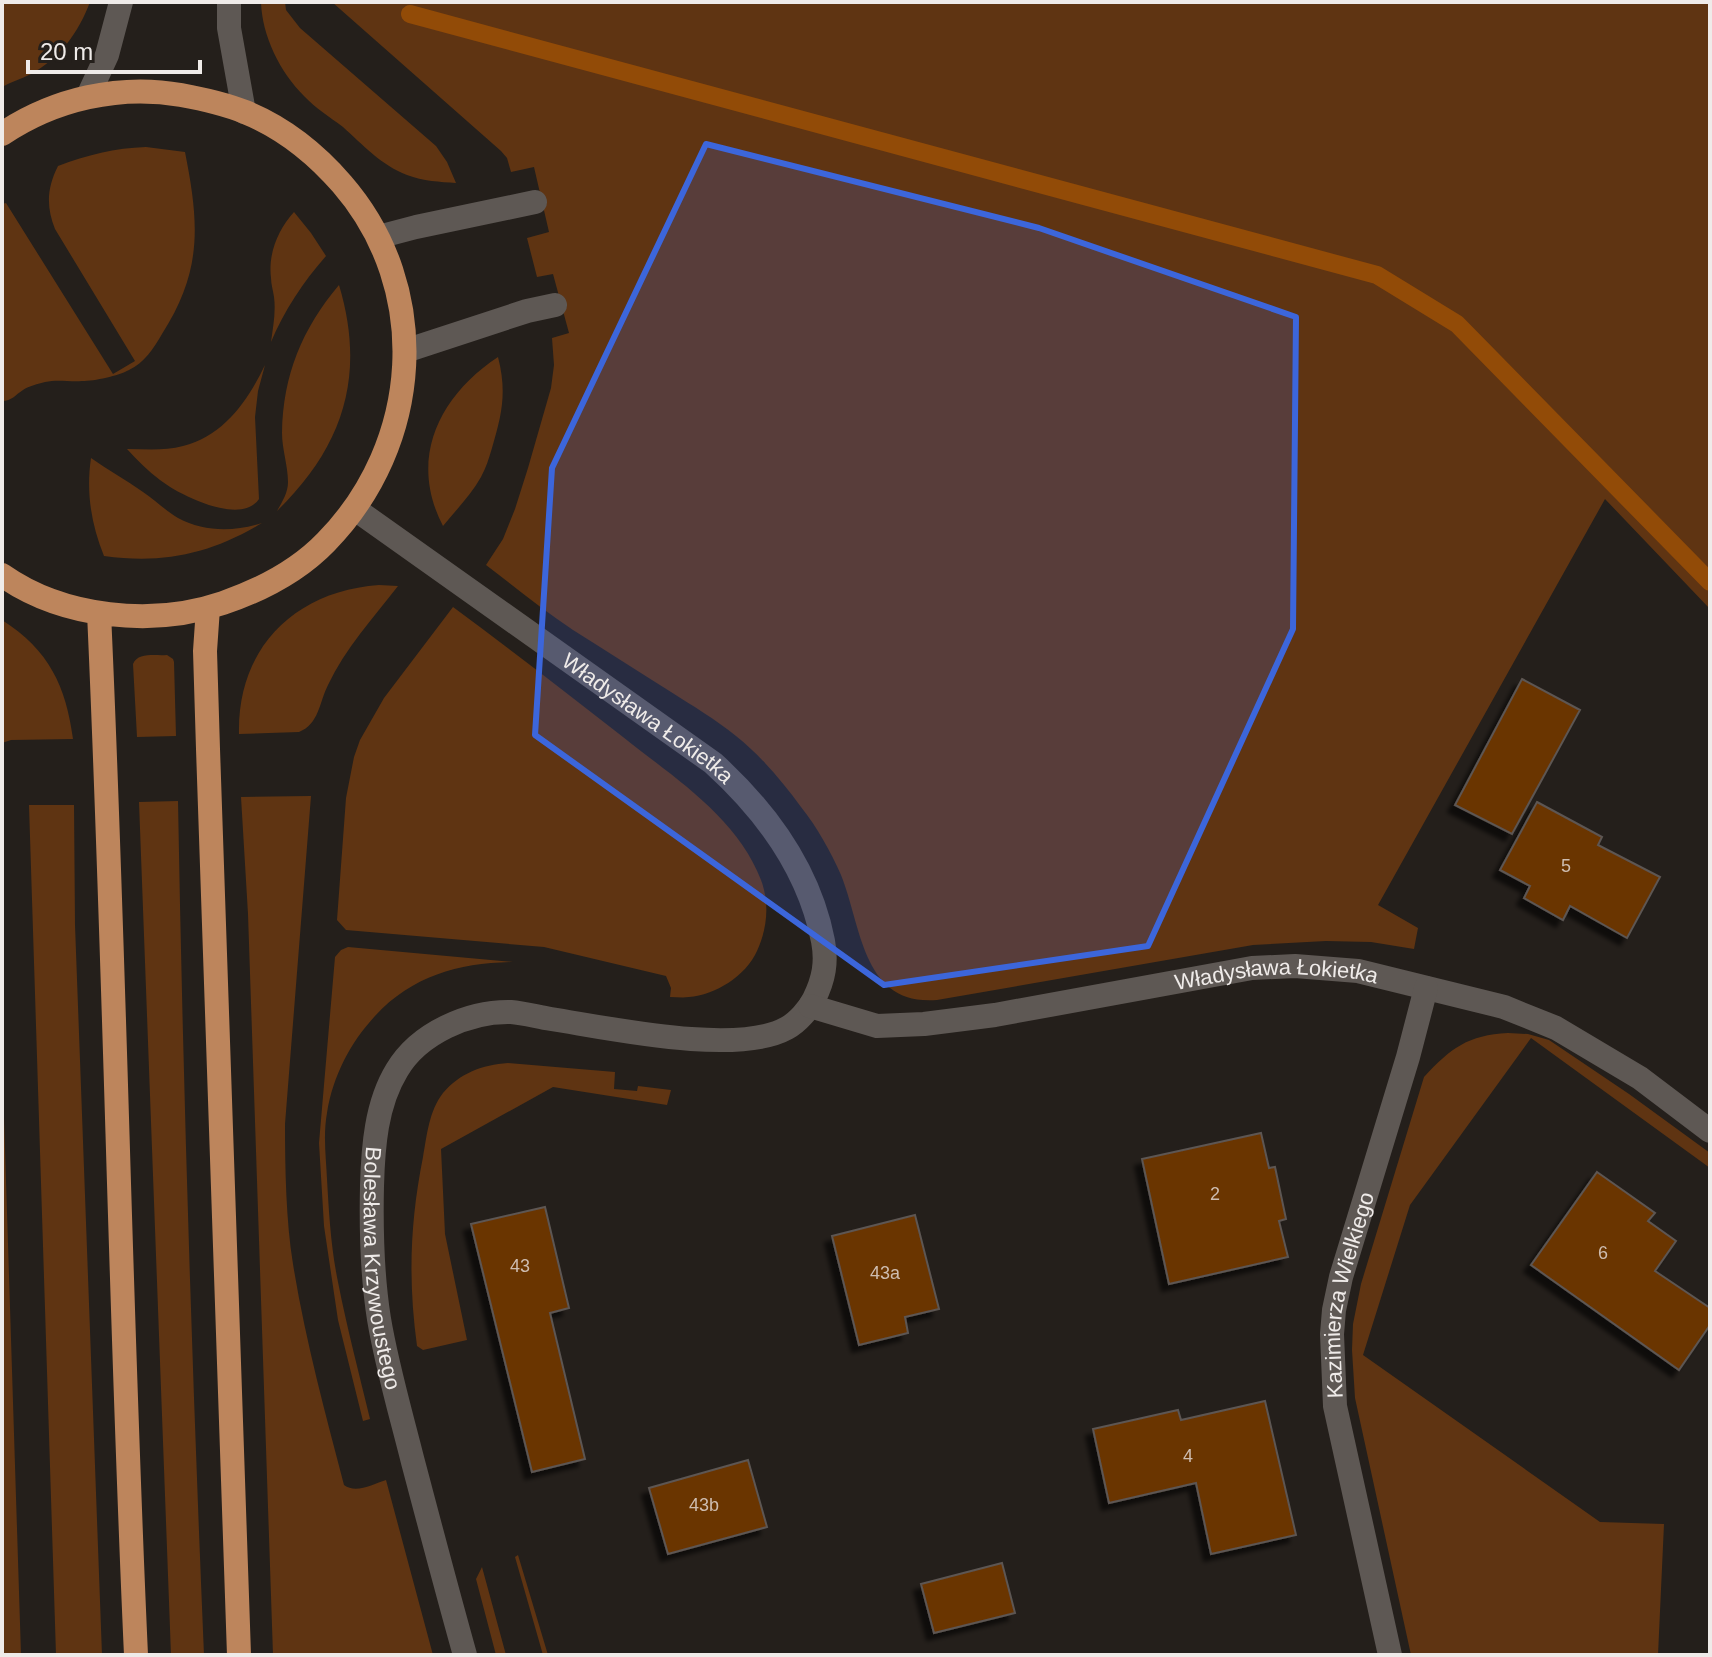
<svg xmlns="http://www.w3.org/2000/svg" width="1712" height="1657" font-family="Arial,sans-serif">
  <defs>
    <filter id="shadow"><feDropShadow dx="-7" dy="7" stdDeviation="2" flood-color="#0009"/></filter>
  </defs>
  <rect width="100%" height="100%" fill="#241f1b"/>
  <!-- green -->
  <path fill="#5f3412" d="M 2,2 L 90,2 C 79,32 59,59 31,74 C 21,79 11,82 2,87 Z
    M 261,2 L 285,2 L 286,10 L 300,28 L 436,146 L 447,162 L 456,183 C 440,182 423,181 407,175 C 381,165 363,145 343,127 C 330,117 315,108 304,96 C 280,72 262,36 261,2 Z
    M 332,2 L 1710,2 L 1710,609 L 1605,499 L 1378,905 L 1418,928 L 1414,949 L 1371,942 L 1326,941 L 1253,945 L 937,1000 C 862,1006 862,927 841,875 C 831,852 817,827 801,807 C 782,781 761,756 736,736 C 715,719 693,706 671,692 C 638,671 606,651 573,630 C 543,610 515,587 486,565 L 503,539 L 515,509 L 528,468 L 551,388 L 554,365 L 552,338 L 569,333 L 553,274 L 537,277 L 527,238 L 549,232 L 534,167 L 511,172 L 507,158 L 501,151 Z
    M 146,147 L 185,152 C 199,223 203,270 162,334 C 154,348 144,363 129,370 C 118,376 95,381 82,381 C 69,382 58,379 45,382 C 38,384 29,386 23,390 C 15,395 12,401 2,401 L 2,204 L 6,203 L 113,374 L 135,361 L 55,229 C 46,206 47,188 58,166 C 87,155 115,148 146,147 Z
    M 294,212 L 311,233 L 326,256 C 303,282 284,311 271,342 C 273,327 276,312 274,297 C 273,290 271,284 271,278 C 268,253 278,230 294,212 Z
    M 339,285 C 366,375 344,446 277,511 C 282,502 288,493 288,482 C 288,466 282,449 282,433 C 283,375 302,329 339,285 Z
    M 498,357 C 507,392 502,414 492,448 C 489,458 486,468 481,477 C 471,495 456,510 443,526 C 408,459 439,396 498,357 Z
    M 265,365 L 258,391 L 255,417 L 259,499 C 241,526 179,495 160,480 C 148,471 137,460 127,449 C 145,449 165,451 183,446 C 224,436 248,400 265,365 Z
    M 91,458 C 108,470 126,480 143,492 C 155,500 166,511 178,518 C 204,532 234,532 262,523 C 210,554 164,564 104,556 C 91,524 86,492 91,458 Z
    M 379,585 L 398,586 C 373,618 345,649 328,685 C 319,703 319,724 299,732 L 239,734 C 237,648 295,591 379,585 Z
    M 453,607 C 511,650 567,693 623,737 C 673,777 737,817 761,880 C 770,904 767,929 757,951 C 746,976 715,995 689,997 C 683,998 676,997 670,997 L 671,988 L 666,976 L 544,947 L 346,930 L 337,920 L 346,798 L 354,757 L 360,740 L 384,698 Z
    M 2,620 C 49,650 66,686 73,739 L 11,740 L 2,743 Z
    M 167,655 L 173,659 L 174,662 L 176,736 L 137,737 L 133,664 C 138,652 155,656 167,655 Z
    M 311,796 L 285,1124 C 285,1168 286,1221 293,1264 C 305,1339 325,1412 344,1485 C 356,1494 373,1484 386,1480 L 433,1655 L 273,1655 L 248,914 L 241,797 Z
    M 178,801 C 183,1086 192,1370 204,1655 L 171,1655 L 139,802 Z
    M 29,805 L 74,805 L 75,925 L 102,1655 L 56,1655 Z
    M 348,947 L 513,962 C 460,963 413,975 375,1016 C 350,1043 333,1076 327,1113 C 323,1135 326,1157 327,1179 C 329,1214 331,1248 338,1282 C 347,1328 359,1373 370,1419 L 363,1421 L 338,1320 L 324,1226 L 319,1143 L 335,957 L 341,950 Z
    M 1508,1033 L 1528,1034 L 1549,1040 L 1629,1094 L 1710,1153 L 1710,1168 L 1531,1038 L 1410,1205 L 1363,1355 L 1600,1522 L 1664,1524 L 1658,1655 L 1411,1655 L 1355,1398 L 1352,1350 L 1353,1324 L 1361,1284 L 1424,1077 C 1451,1048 1468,1035 1508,1033 Z
    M 2,1054 L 21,1655 L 2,1655 Z
    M 508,1063 L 615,1072 L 614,1089 L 637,1091 L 638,1086 L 671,1090 L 667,1105 L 553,1087 L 441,1149 L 445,1234 L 467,1340 L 423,1350 L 417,1346 C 408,1280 410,1222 423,1157 C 427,1135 429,1111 443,1093 C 460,1073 482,1065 508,1063 Z
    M 518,1555 L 548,1655 L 543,1655 L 515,1557 Z
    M 482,1567 L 506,1655 L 496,1655 L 476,1579 Z"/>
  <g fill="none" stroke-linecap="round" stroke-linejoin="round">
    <!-- stream -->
    <path stroke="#924b07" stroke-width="18" d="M 410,14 L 1377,275 L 1457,324 L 1710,582"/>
  </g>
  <!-- building -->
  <path fill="#6a3403" stroke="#5d5652" stroke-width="2" filter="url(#shadow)" d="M 1522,679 L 1580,710 L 1512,834 L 1455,805 Z
    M 1537,802 L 1602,837 L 1598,845 L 1660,877 L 1627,938 L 1570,906 L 1563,920 L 1524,898 L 1530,886 L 1500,870 Z
    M 1261,1133 L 1269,1168 L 1275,1167 L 1286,1219 L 1279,1221 L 1288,1257 L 1169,1284 L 1142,1159 Z
    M 1597,1172 L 1655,1213 L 1648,1221 L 1676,1241 L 1655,1271 L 1710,1308 L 1710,1325 L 1679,1370 L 1531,1265 Z
    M 545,1207 L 569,1308 L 550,1313 L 585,1459 L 532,1472 L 471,1224 Z
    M 915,1215 L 939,1309 L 905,1317 L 908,1333 L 859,1345 L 832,1236 Z
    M 1265,1401 L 1296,1535 L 1211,1554 L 1196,1483 L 1109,1503 L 1093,1429 L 1178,1410 L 1181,1420 Z
    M 748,1460 L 767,1527 L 668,1554 L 649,1488 Z
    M 1002,1563 L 1015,1613 L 934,1633 L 921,1584 Z"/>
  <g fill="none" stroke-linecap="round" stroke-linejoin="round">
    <!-- lane -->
    <path stroke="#5e5854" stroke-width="24" d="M 378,237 L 416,227 L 535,202
      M 405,351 L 527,311 L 555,305"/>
    <!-- street -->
    <g stroke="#5e5854" stroke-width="24">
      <path id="s1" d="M 355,509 L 713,763 C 766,811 809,869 823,941 C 827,962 824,979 814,999 C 809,1009 798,1022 787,1028 C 737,1056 609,1028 551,1019 C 538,1017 524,1013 511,1012 C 469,1011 419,1033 397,1070 C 376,1104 373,1148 372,1186 C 371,1230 372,1275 379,1319 C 387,1367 401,1414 413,1462 C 430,1526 447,1591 465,1655"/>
      <path id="s2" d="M 810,1006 L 877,1026 L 924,1024 L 995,1015 L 1252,968 L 1295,966 L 1358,971 L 1504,1007 L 1556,1028 L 1640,1078 L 1710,1131"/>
      <path id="s3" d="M 1390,1655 L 1335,1406 L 1332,1334 L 1334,1310 L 1341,1277 L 1408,1057 L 1426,988"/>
    </g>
    <!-- secondary -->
    <path stroke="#5e5854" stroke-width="24" d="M 229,2 L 229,28 L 244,112
      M 88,96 L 107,55 L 121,2"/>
    <!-- primary -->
    <path stroke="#bd855c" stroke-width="24" d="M 2,134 C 54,99 119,84 181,95 C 203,99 225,104 245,112 C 282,127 316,154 342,184 C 433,289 422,444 326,542 C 298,571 261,590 223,603 C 153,627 63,618 2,575
      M 208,608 L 205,651 L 208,749 L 239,1655
      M 99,613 C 115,960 120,1308 136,1655"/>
  </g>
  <!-- marked area -->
  <path fill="#3c66db" fill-opacity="0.2" stroke="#3c66db" stroke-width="6" stroke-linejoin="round" d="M 706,144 L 1039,228 L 1296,317 L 1293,629 L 1148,946 L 884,985 L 535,735 L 552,468 Z"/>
  <g text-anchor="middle" stroke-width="6" stroke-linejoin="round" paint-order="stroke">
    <!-- number labels -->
    <g font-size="18" fill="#cebdb0">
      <text x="1566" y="872">5</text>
      <text x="1215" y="1200">2</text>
      <text x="1603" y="1259">6</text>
      <text x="520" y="1272">43</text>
      <text x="885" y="1279">43a</text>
      <text x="1188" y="1462">4</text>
      <text x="704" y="1511">43b</text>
    </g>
    <!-- street labels -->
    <g font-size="22" fill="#efebe9" stroke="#241f1b">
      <text dy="8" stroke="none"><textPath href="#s1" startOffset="360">Władysława Łokietka</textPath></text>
      <text dy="8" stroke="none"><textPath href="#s2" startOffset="474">Władysława Łokietka</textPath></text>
      <text dy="8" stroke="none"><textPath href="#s1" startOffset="1368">Bolesława Krzywoustego</textPath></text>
      <text dy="8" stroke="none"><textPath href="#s3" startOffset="368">Kazimierza Wielkiego</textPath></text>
    </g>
  </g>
  <!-- border -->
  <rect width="1712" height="1657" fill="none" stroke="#efebe9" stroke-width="8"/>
  <!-- scale -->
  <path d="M28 60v12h172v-12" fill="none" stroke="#efebe9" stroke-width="4"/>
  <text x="40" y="60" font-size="24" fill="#efebe9" stroke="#241f1b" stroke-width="6" paint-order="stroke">20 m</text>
</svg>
